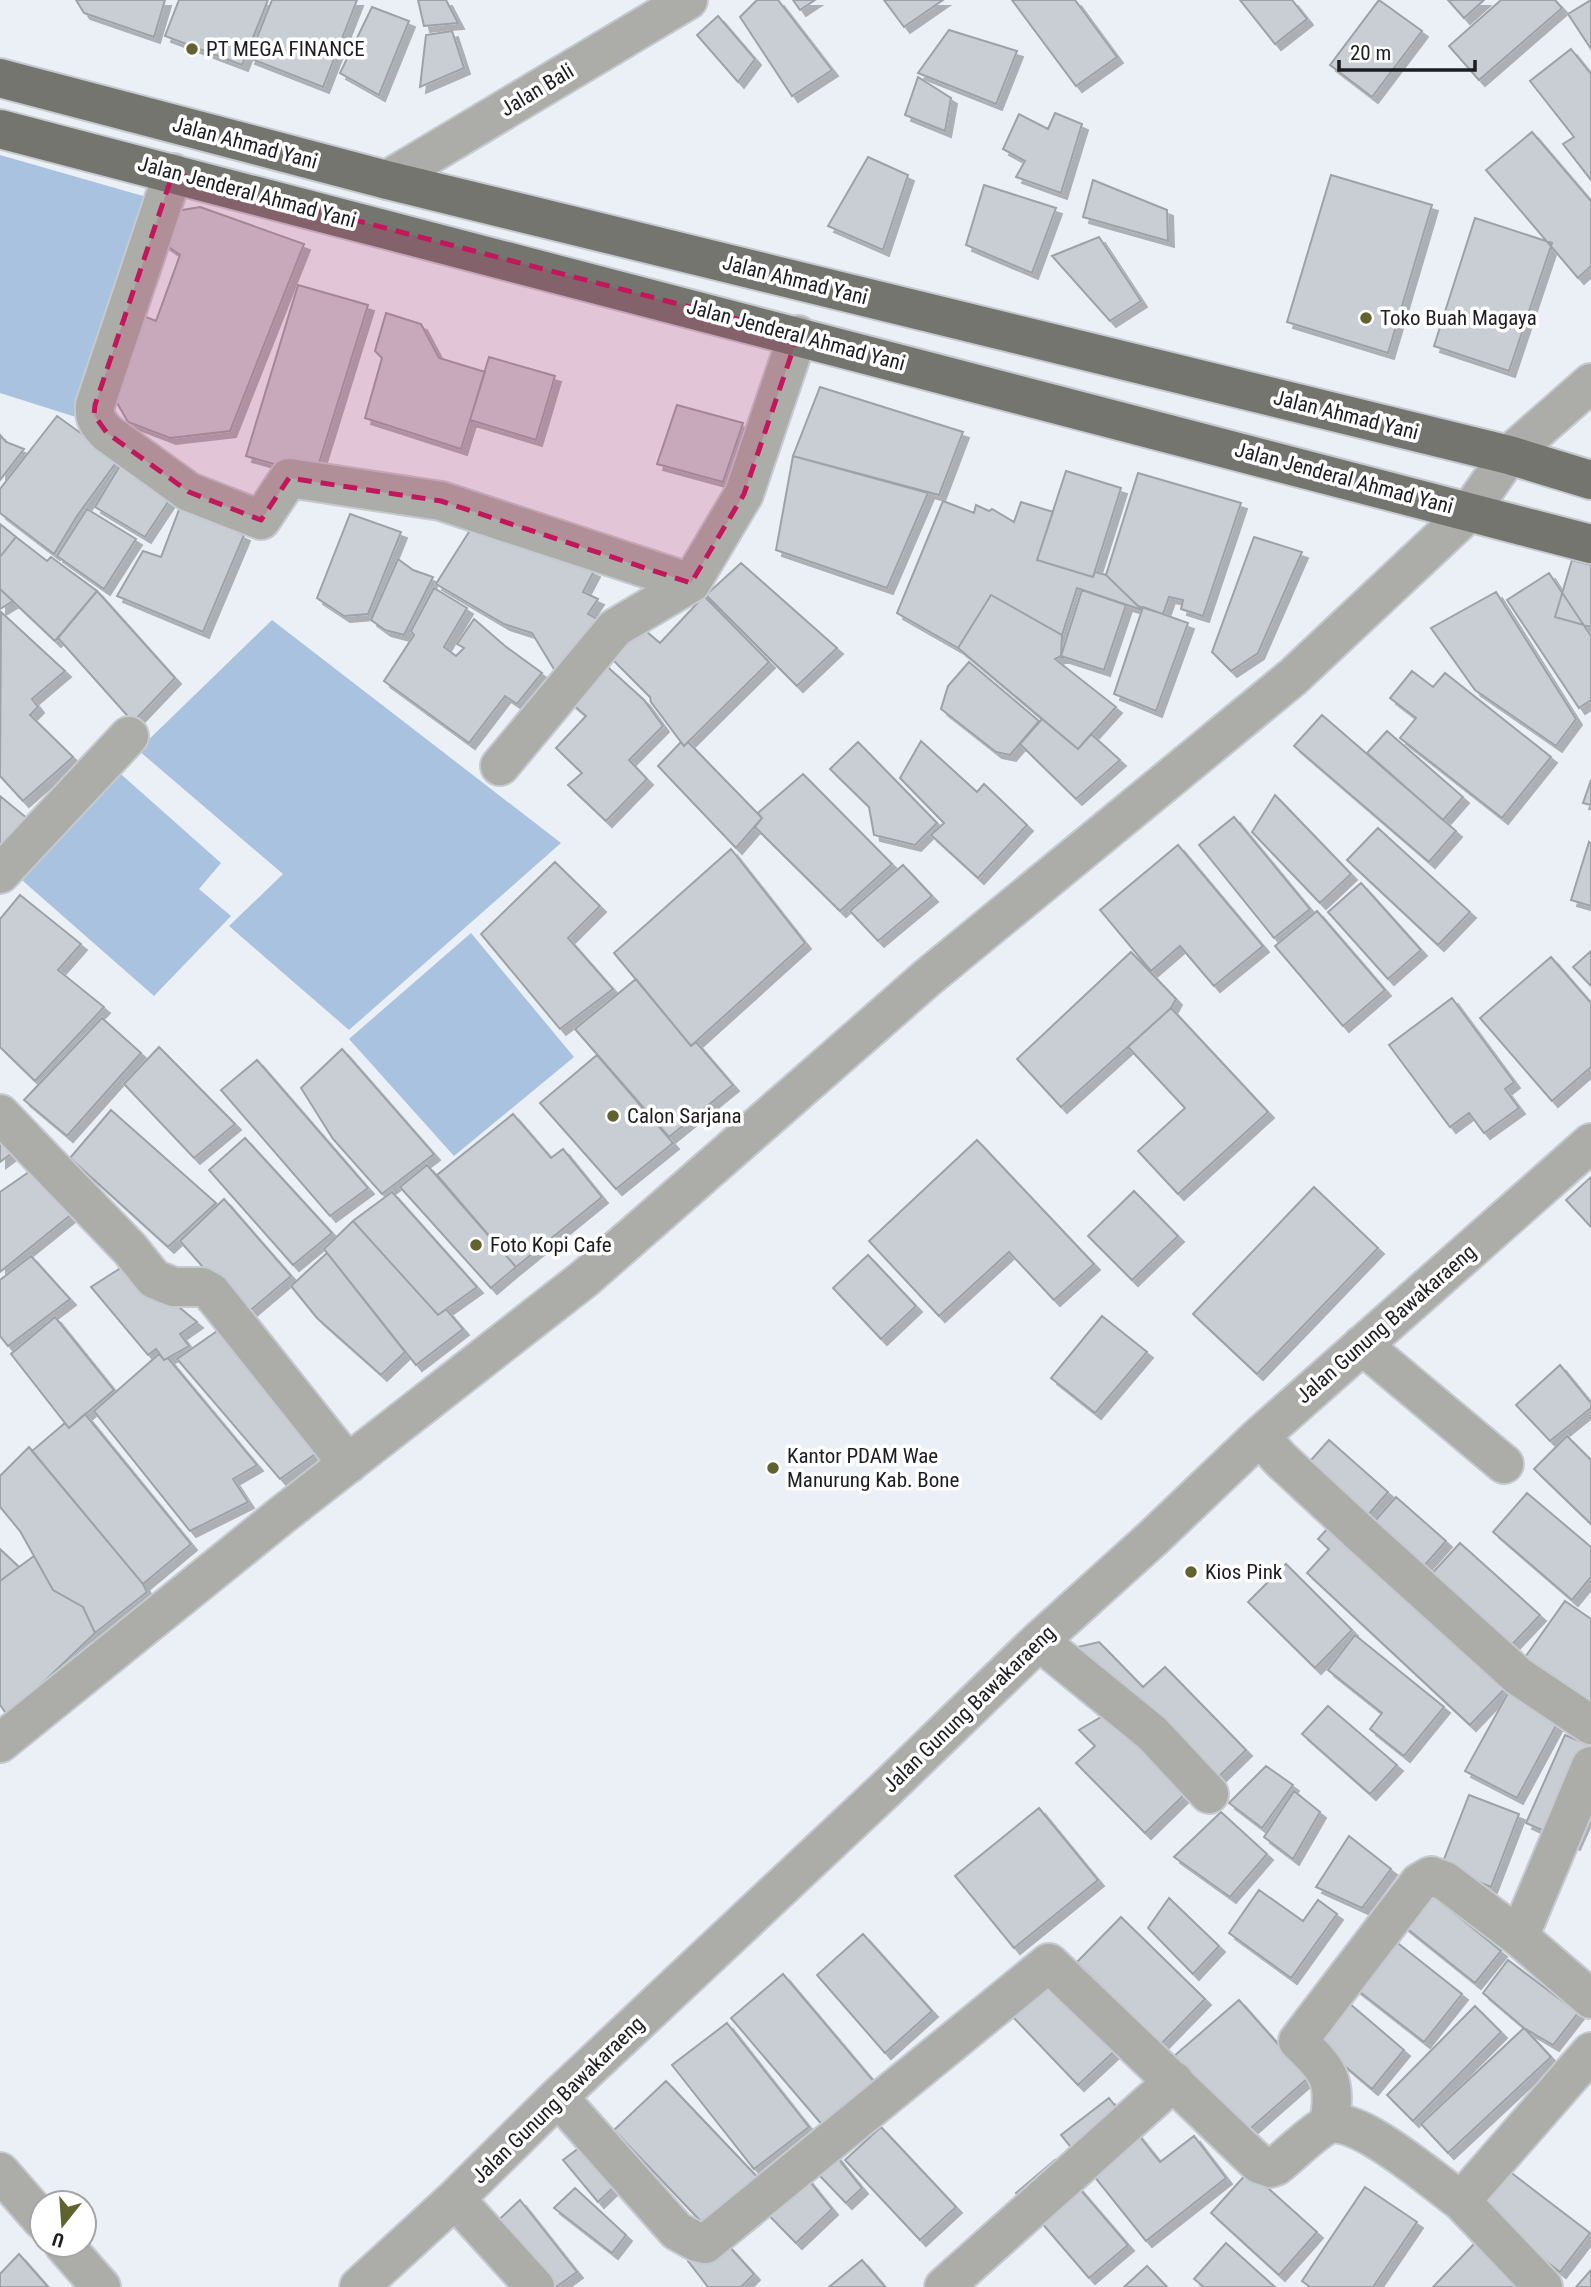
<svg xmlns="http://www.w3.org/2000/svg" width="1591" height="2287" font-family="'Roboto Condensed',sans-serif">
  <defs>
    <filter id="shadow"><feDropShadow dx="6" dy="6" stdDeviation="0" flood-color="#0004"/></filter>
  </defs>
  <rect width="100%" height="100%" fill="#eaf0f6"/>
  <!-- green -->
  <path fill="#a8c2df" d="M 0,155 L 150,198 L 79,418 L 0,393 Z
    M 272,620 L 561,843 L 349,1030 L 229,926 L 283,874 L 138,750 Z
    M 114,768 L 221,863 L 199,889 L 231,916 L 154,996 L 15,874 Z
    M 471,933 L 574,1057 L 454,1156 L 349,1039 Z"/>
  <!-- building -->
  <path fill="#c9ced4" stroke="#9da2a8" stroke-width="2" filter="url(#shadow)" d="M 76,0 L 165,0 L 154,37 L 84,13 Z
    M 179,0 L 268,0 L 242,65 L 165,36 Z
    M 272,0 L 357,0 L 323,87 L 249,58 Z
    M 418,0 L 446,0 L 458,23 L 424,26 Z
    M 757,0 L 778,0 L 832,70 L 792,96 L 740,17 Z
    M 793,0 L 815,0 L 800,10 Z
    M 884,0 L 943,0 L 904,27 Z
    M 1012,0 L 1075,0 L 1117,57 L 1076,86 Z
    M 1240,0 L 1292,0 L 1307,19 L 1275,44 Z
    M 1379,0 L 1422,31 L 1372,97 L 1330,65 Z
    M 1448,0 L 1484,0 L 1464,18 Z
    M 1501,0 L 1555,0 L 1562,8 L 1479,80 L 1449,46 Z
    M 1591,0 L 1591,49 L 1568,14 Z
    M 372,7 L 409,21 L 379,95 L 340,73 Z
    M 718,16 L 755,59 L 738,82 L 697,35 Z
    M 949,30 L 1017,51 L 996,104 L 918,73 Z
    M 452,31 L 464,68 L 420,87 L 426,35 Z
    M 1571,49 L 1591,74 L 1591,180 L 1563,144 L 1574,137 L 1530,81 Z
    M 918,77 L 951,98 L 945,131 L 905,115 Z
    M 1055,113 L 1082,124 L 1061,193 L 1016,177 L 1025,161 L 1003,149 L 1019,114 L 1048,129 Z
    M 1532,132 L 1591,201 L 1591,266 L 1578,278 L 1486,170 Z
    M 868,157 L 908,175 L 883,250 L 828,226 Z
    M 1331,175 L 1432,205 L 1388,353 L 1287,322 Z
    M 1093,180 L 1167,210 L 1168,241 L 1083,217 Z
    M 984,185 L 1056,208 L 1032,273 L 966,245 Z
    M 200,207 L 304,244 L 230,431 L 170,438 L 128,422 L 116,401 L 141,315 L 156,321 L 180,255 L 163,243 L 171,212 Z
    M 1475,218 L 1552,243 L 1509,371 L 1434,346 Z
    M 1099,237 L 1141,301 L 1110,321 L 1052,256 Z
    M 298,285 L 368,305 L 315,476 L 246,456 Z
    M 386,313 L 421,324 L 439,358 L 485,372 L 461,449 L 365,418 L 382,358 L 375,351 Z
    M 489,357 L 555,376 L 536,440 L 470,420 Z
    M 820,387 L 963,432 L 939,495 L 793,456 Z
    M 677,405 L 743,423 L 723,482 L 657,464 Z
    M 57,416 L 118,460 L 77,516 L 54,554 L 0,513 L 0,489 Z
    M 0,435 L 6,442 L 24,449 L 0,480 Z
    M 793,456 L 928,493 L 887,588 L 776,550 Z
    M 124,459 L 176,490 L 145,537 L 95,507 Z
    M 1066,471 L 1121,488 L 1093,577 L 1037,560 Z
    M 1138,473 L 1241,503 L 1203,616 L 1181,609 L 1183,600 L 1169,597 L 1163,614 L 1138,606 L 1106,575 Z
    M 185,494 L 206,517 L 244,535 L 203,632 L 117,596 L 143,551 L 161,557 Z
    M 943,501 L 974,513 L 976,505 L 989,511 L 992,509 L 1014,522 L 1021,502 L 1053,512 L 1037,560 L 1093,577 L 1095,572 L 1106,575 L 1142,610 L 1077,588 L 1062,635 L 991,595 L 958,648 L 897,613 Z
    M 87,509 L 136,539 L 104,589 L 57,556 Z
    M 350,514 L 401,532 L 368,614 L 344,616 L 317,598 Z
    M 0,524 L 16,537 L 0,557 Z
    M 474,524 L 594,571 L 583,592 L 598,599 L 588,614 L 601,621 L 557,674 L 532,633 L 504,624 L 436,584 Z
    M 16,537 L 47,561 L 51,557 L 97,591 L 55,641 L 0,589 L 0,557 Z
    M 1254,537 L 1302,552 L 1258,653 L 1231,671 L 1212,652 Z
    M 398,559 L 413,570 L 433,577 L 404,635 L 385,630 L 371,620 Z
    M 1572,560 L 1591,565 L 1591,627 L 1555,617 Z
    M 741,563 L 837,648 L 797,686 L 706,595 Z
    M 1549,573 L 1591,636 L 1591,700 L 1579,708 L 1507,600 Z
    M 434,588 L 467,608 L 444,647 L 456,656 L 464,648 L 457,644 L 474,619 L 505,646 L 542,673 L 517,704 L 505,696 L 469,743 L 384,681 L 414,635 L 411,631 Z
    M 0,589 L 13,601 L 0,609 Z
    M 1082,590 L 1126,605 L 1104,670 L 1061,656 Z
    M 97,591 L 175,678 L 133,722 L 58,638 Z
    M 1496,592 L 1576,719 L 1556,746 L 1475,690 L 1431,628 Z
    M 991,595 L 1062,635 L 1061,656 L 1055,659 L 1116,707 L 1078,749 L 958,648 Z
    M 704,596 L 769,662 L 684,746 L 651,702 L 650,697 L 612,659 L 640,626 L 660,643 Z
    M 1143,607 L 1188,623 L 1156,711 L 1114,694 Z
    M 1,612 L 65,671 L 32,699 L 38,707 L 30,715 L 73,757 L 23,801 L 0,776 Z
    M 601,661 L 644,700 L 663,726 L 629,760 L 647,779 L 606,821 L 568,785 L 582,773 L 556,748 L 586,716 L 570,702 Z
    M 969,662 L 1039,721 L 1010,755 L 996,752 L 941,709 L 948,686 Z
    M 1412,671 L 1433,687 L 1445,673 L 1551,757 L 1502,818 L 1400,738 L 1416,718 L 1390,698 Z
    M 1322,715 L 1456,831 L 1429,862 L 1294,746 Z
    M 1042,719 L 1078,749 L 1091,734 L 1120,760 L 1076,799 L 1020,744 Z
    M 1387,731 L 1463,797 L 1443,820 L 1367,753 Z
    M 921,741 L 977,792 L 984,784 L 1027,825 L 978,878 L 931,835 L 944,823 L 900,778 Z
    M 681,742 L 684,746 L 688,742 L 762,818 L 736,848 L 658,766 Z
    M 858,742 L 937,823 L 915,845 L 874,835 L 869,807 L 830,769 Z
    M 803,774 L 892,864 L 840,911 L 755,827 L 762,818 L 758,813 Z
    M 1591,780 L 1591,805 L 1583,803 Z
    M 1275,795 L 1351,874 L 1320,903 L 1252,832 Z
    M 0,796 L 28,819 L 0,851 Z
    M 1234,817 L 1310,909 L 1274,938 L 1199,845 Z
    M 1378,828 L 1470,912 L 1438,945 L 1347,860 Z
    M 1589,842 L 1591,844 L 1591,906 L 1571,900 Z
    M 1178,845 L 1263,946 L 1214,986 L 1180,946 L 1151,971 L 1100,910 Z
    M 731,849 L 805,943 L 691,1046 L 614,953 Z
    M 555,862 L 600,906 L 568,938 L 613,989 L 560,1029 L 481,934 Z
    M 903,865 L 932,896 L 878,941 L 850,911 Z
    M 1361,883 L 1421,950 L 1388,979 L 1328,912 Z
    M 20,895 L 81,944 L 58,970 L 104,1007 L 35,1081 L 0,1047 L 0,919 Z
    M 1317,911 L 1385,990 L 1343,1026 L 1275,946 Z
    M 1591,951 L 1591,986 L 1573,967 Z
    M 1131,952 L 1176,999 L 1171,1008 L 1061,1107 L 1017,1059 Z
    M 1551,957 L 1591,1003 L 1591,1067 L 1552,1101 L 1480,1018 Z
    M 636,979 L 691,1046 L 696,1042 L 733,1085 L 669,1137 L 575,1029 Z
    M 1452,998 L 1514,1082 L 1505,1089 L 1519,1108 L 1484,1133 L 1469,1113 L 1450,1127 L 1389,1045 Z
    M 1171,1008 L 1268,1112 L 1178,1194 L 1138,1151 L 1185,1108 L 1128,1047 Z
    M 102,1018 L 141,1053 L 67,1136 L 24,1100 Z
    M 159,1047 L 235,1124 L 194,1158 L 124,1084 Z
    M 342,1049 L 434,1154 L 382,1194 L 333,1139 L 301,1088 Z
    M 597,1055 L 673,1143 L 616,1189 L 540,1103 Z
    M 257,1060 L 368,1188 L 330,1216 L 221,1090 Z
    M 111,1110 L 216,1203 L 168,1247 L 70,1158 Z
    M 513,1114 L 551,1158 L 563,1149 L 602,1197 L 516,1267 L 437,1175 Z
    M 0,1115 L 27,1142 L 0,1162 Z
    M 245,1138 L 332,1233 L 293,1265 L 209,1170 Z
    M 977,1140 L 1094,1264 L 1054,1300 L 1009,1252 L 939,1316 L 869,1241 Z
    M 427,1165 L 516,1267 L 491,1288 L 400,1187 Z
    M 36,1167 L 73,1213 L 0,1272 L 0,1192 Z
    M 1591,1177 L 1591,1227 L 1566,1200 Z
    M 1314,1187 L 1378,1248 L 1257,1374 L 1193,1314 Z
    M 1134,1191 L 1178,1236 L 1132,1280 L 1088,1236 Z
    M 392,1192 L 477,1287 L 438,1315 L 353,1221 Z
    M 224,1199 L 291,1276 L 245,1315 L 180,1241 Z
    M 353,1221 L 438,1315 L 446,1309 L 463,1329 L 416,1365 L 324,1249 Z
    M 327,1253 L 405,1352 L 381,1375 L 317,1318 L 291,1286 Z
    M 868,1255 L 916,1306 L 881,1339 L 833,1288 Z
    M 31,1256 L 70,1299 L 8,1346 L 0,1336 L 0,1280 Z
    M 127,1264 L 197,1322 L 180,1334 L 189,1346 L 164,1360 L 156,1349 L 148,1355 L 91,1287 Z
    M 1102,1316 L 1147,1352 L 1095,1413 L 1051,1378 Z
    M 55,1317 L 114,1390 L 69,1428 L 11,1354 Z
    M 230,1322 L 328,1445 L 280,1479 L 177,1359 Z
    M 159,1354 L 164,1360 L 168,1358 L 257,1465 L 233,1479 L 248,1502 L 190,1531 L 94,1411 Z
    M 1560,1365 L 1591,1403 L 1591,1408 L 1550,1441 L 1516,1405 Z
    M 85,1414 L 191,1544 L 143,1584 L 32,1451 L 65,1423 L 69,1428 Z
    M 1567,1436 L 1591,1460 L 1591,1524 L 1534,1469 Z
    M 1329,1440 L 1388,1492 L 1362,1522 L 1303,1469 Z
    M 29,1447 L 143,1584 L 147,1592 L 95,1633 L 83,1607 L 53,1590 L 20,1531 L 0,1507 L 0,1476 Z
    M 1527,1493 L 1591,1547 L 1591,1577 L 1572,1600 L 1493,1532 Z
    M 1396,1497 L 1446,1541 L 1417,1574 L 1367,1530 Z
    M 1338,1517 L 1513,1680 L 1470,1725 L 1307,1573 L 1329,1549 L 1318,1539 Z
    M 1460,1543 L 1540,1615 L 1506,1651 L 1426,1580 Z
    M 0,1549 L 19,1567 L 0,1581 Z
    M 34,1556 L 53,1590 L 83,1607 L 95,1633 L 8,1716 L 0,1705 L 0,1581 Z
    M 1286,1564 L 1352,1630 L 1315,1668 L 1248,1602 Z
    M 1565,1601 L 1591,1619 L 1591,1713 L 1521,1663 Z
    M 1355,1635 L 1444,1707 L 1404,1756 L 1370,1729 L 1382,1713 L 1328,1670 Z
    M 1099,1642 L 1143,1687 L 1165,1667 L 1246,1750 L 1206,1789 L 1069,1649 Z
    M 1508,1693 L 1559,1720 L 1517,1798 L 1465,1771 Z
    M 1328,1706 L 1397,1765 L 1370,1794 L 1302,1734 Z
    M 1108,1713 L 1187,1792 L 1145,1833 L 1076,1763 L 1095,1746 L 1079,1730 Z
    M 1565,1735 L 1591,1746 L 1591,1806 L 1574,1844 L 1526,1823 Z
    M 1266,1766 L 1293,1785 L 1262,1828 L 1229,1803 Z
    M 1294,1791 L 1320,1812 L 1293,1859 L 1264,1837 Z
    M 1469,1795 L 1519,1814 L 1491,1887 L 1441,1867 Z
    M 1039,1808 L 1098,1880 L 1014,1948 L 955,1876 Z
    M 1221,1812 L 1267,1854 L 1230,1897 L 1174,1857 Z
    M 1349,1836 L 1391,1869 L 1362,1908 L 1316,1887 Z
    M 1412,1879 L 1501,1951 L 1475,1983 L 1385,1911 Z
    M 1259,1890 L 1303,1921 L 1318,1900 L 1337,1914 L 1291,1978 L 1229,1933 Z
    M 1169,1898 L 1219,1946 L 1193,1974 L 1148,1928 Z
    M 1121,1917 L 1205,1999 L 1161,2044 L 1077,1962 Z
    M 1371,1922 L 1462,1994 L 1424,2042 L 1333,1971 Z
    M 863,1934 L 932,2011 L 885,2053 L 817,1975 Z
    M 1508,1960 L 1578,2013 L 1553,2045 L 1524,2028 L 1483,1993 Z
    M 783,1974 L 876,2084 L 824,2127 L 731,2018 Z
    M 1054,1978 L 1120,2046 L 1078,2085 L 1013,2017 Z
    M 1329,1986 L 1404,2050 L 1372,2089 L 1296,2025 Z
    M 1239,2000 L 1308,2078 L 1243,2135 L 1174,2056 Z
    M 1475,2006 L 1501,2032 L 1413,2121 L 1387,2095 Z
    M 727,2023 L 809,2127 L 754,2169 L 672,2065 Z
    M 1524,2028 L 1551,2057 L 1448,2153 L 1421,2124 Z
    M 666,2081 L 762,2182 L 710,2231 L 614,2130 Z
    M 1109,2098 L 1160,2162 L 1194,2136 L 1226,2178 L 1146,2241 L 1061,2135 Z
    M 881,2127 L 956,2207 L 920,2240 L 845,2160 Z
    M 816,2131 L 862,2188 L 846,2203 L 795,2150 Z
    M 587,2142 L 619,2182 L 598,2202 L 563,2160 Z
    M 1055,2160 L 1128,2245 L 1089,2278 L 1016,2193 Z
    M 794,2162 L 832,2209 L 796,2243 L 752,2198 Z
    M 1505,2168 L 1590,2233 L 1560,2272 L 1475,2207 Z
    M 1249,2171 L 1317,2232 L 1279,2275 L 1211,2213 Z
    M 1365,2187 L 1417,2222 L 1373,2287 L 1310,2287 L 1302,2281 Z
    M 575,2188 L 626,2235 L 612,2253 L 554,2208 Z
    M 520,2200 L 577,2272 L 556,2287 L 518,2287 L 479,2238 Z
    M 716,2232 L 754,2274 L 741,2287 L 708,2287 L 688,2261 Z
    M 1226,2243 L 1275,2287 L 1204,2287 L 1194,2279 Z
    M 1475,2243 L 1522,2287 L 1433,2287 Z
    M 19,2254 L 48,2287 L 0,2287 L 0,2274 Z
    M 862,2260 L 885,2287 L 829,2287 Z
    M 1147,2266 L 1167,2287 L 1124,2287 Z
    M 1591,2270 L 1591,2287 L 1576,2287 Z"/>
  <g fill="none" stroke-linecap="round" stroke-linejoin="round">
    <!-- minor casing -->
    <g stroke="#c5cacf" stroke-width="42">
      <path id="minor" d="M 173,173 L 95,405 C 94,418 98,424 107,433 L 189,492 L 261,520 L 289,478 L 441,501 L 691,583
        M 387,180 L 688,0
        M 500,766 L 615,628 L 691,583 L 744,494 L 798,335
        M 0,874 L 129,736
        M 0,1114 L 130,1249 L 154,1279 L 174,1287 L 202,1287 L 211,1292 L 348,1464
        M 1362,1345 L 1504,1464
        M 1260,1436 L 1280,1459 L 1361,1534 L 1518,1676 L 1591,1725
        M 1039,1641 L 1152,1733 L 1209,1794
        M 0,1743 L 282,1515 L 584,1279 L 927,978 L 1293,677 L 1470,511 L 1509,455 L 1591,383
        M 1519,1937 L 1591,1766
        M 558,2097 L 677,2231 L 697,2242 L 705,2244 L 1049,1963 L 1259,2164 L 1270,2168 L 1276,2166 C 1290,2155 1313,2132 1327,2125 C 1355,2112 1437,2184 1461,2201 L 1591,2052
        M 1329,2124 C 1337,2080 1329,2071 1298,2041 L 1419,1883 L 1431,1876 L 1445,1881 L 1519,1937 L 1591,1999
        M 0,2172 L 42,2220
        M 455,2199 L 535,2287
        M 1461,2201 L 1543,2287
        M 64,2245 L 101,2287
        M 359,2287 L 455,2199 L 558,2097 L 885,1790 L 1039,1641 L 1153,1538 L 1260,1436 L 1591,1143
        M 944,2287 L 1174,2081"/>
    </g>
    <!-- major casing -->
    <g stroke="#c5cacf" stroke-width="42">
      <path id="major" d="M 0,78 L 387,180 L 1509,455 L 1591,480
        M 0,129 L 1591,544"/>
    </g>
    <!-- minor -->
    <use href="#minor" stroke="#acada9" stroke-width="38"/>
    <!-- major -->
    <use href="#major" stroke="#757570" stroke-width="38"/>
  </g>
  <!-- marked area -->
  <path fill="#c2185b" fill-opacity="0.2" stroke="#c2185b" stroke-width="5" stroke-dasharray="14 9" stroke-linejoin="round" d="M 173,173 L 798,335 L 744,494 L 691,583 L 441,501 L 289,478 L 261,520 L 189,492 L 107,433 L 94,415 L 95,405 Z"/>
  <!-- markers -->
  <g fill="#606330" stroke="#fff" stroke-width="2.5">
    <circle cx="192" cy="49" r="7"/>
    <circle cx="1366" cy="318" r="7"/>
    <circle cx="613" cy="1116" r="7"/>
    <circle cx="476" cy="1245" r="7"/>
    <circle cx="773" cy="1468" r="7"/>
    <circle cx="1191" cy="1572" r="7"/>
  </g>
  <g text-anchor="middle" stroke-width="7" stroke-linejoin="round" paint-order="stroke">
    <!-- poi labels -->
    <g font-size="21" fill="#1c1d20" stroke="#fff" text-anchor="start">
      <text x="206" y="56">PT MEGA FINANCE</text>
      <text x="1380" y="325">Toko Buah Magaya</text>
      <text x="627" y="1123">Calon Sarjana</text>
      <text x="490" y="1252">Foto Kopi Cafe</text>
      <text x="787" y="1463">Kantor PDAM Wae<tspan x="787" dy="24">Manurung Kab. Bone</tspan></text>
      <text x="1205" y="1579">Kios Pink</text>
    </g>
    <!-- street labels -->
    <g font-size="21" fill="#1c1d20" stroke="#fff">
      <text transform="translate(537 90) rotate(-31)" y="7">Jalan Bali</text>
      <text transform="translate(245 143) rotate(15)" y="7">Jalan Ahmad Yani</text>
      <text transform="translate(247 192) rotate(15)" y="7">Jalan Jenderal Ahmad Yani</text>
      <text transform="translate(795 280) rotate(14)" y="7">Jalan Ahmad Yani</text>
      <text transform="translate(796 335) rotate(15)" y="7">Jalan Jenderal Ahmad Yani</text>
      <text transform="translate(1346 415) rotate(14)" y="7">Jalan Ahmad Yani</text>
      <text transform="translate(1344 478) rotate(15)" y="7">Jalan Jenderal Ahmad Yani</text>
      <text transform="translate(1386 1324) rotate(-41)" y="7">Jalan Gunung Bawakaraeng</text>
      <text transform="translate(969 1709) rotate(-44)" y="7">Jalan Gunung Bawakaraeng</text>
      <text transform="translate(558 2100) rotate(-44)" y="7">Jalan Gunung Bawakaraeng</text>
    </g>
  </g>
  <!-- north arrow -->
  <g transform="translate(63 2224) rotate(197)"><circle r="33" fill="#ffffff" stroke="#a4a5a6" stroke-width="2"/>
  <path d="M0-5L12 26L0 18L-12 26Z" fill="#606330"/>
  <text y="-10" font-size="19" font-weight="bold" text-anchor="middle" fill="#1c1d20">U</text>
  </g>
  <!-- scale -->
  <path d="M1339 60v10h136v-10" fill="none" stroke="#1c1d20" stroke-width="3.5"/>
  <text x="1350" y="60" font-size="21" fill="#1c1d20" stroke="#ffffff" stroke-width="5" paint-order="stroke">20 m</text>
</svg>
